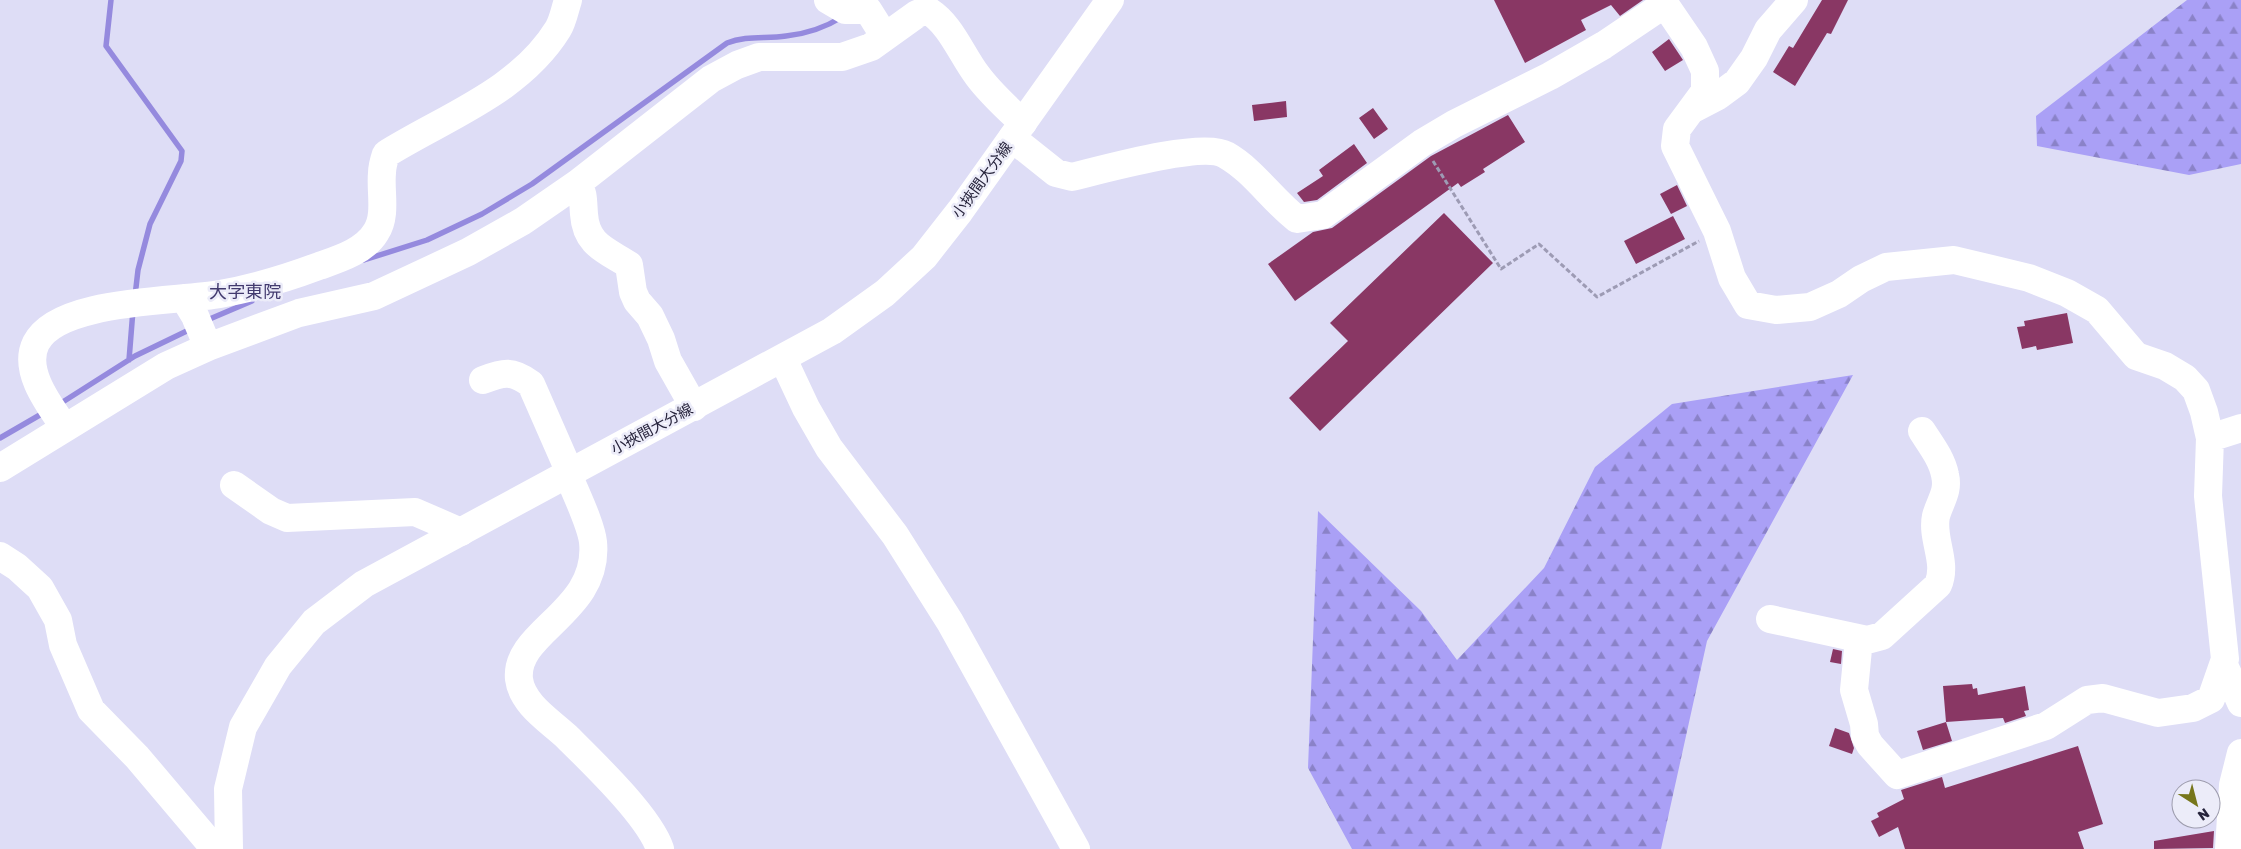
<svg xmlns="http://www.w3.org/2000/svg" width="2241" height="849" font-family="Rubik,'Noto Sans JP',sans-serif">
  <defs>
    <pattern id="forest-firs" width="22" height="20" patternUnits="userSpaceOnUse" patternTransform="scale(1.25)"><rect width="22" height="20" fill="#aaa0f6"/><path d="M5 1l3.5 6h-7zM16 11l3.5 6h-7z" fill="#8a82c8"/></pattern>
  </defs>
  <rect width="100%" height="100%" fill="#deddf6"/>
  <!-- forest -->
  <path fill="url(#forest-firs)" d="M 2187,0 L 2241,0 L 2241,164 L 2189,175 L 2037,146 L 2036,116 Z
    M 1853,375 L 1707,641 L 1661,849 L 1352,849 L 1308,768 L 1318,511 L 1421,611 L 1457,660 L 1544,568 L 1595,467 L 1672,404 Z"/>
  <g fill="none" stroke-linecap="round" stroke-linejoin="round">
    <!-- stream -->
    <path stroke="#958ade" stroke-width="5.5" d="M 111,0 L 106,46 L 182,151 L 181,161 L 150,224 L 138,270 L 135,296
      M 364,260 L 427,240 L 482,214 L 532,184 L 727,43 C 746,35 766,39 786,36 C 805,34 826,27 842,17
      M 205,321 L 252,301
      M 129,360 L 133,310
      M 58,405 L 135,356 L 193,328
      M 0,438 L 45,412"/>
  </g>
  <!-- building -->
  <path fill="#893764" d="M 1494,0 L 1643,0 L 1620,16 L 1611,5 L 1581,20 L 1586,30 L 1525,63 Z
    M 1822,0 L 1848,0 L 1831,34 L 1827,33 L 1795,86 L 1773,72 L 1789,46 L 1793,48 Z
    M 1669,39 L 1683,60 L 1665,71 L 1652,52 Z
    M 1286,101 L 1287,117 L 1254,121 L 1252,105 Z
    M 1373,108 L 1388,129 L 1374,139 L 1359,118 Z
    M 1508,115 L 1525,142 L 1483,169 L 1485,172 L 1461,187 L 1458,183 L 1295,301 L 1268,264 L 1313,232 L 1332,228 L 1431,156 Z
    M 1354,144 L 1367,163 L 1317,200 L 1304,202 L 1297,193 L 1323,176 L 1319,170 Z
    M 1677,185 L 1687,206 L 1671,214 L 1660,194 Z
    M 1444,213 L 1493,263 L 1320,431 L 1289,398 L 1348,341 L 1330,323 Z
    M 1673,216 L 1685,239 L 1636,264 L 1624,241 Z
    M 2067,313 L 2073,343 L 2037,350 L 2036,346 L 2022,349 L 2017,327 L 2025,326 L 2024,321 Z
    M 1833,649 L 1842,651 L 1841,664 L 1830,662 Z
    M 1972,684 L 1973,689 L 1977,688 L 1978,695 L 2025,686 L 2029,710 L 2024,711 L 2026,716 L 2005,723 L 2003,718 L 1946,722 L 1943,686 Z
    M 1946,722 L 1952,741 L 1923,750 L 1917,731 Z
    M 1835,728 L 1849,733 L 1854,748 L 1852,754 L 1829,746 Z
    M 2078,746 L 2103,824 L 2078,832 L 2084,849 L 1905,849 L 1898,827 L 1879,837 L 1871,821 L 1879,817 L 1877,813 L 1904,799 L 1901,790 L 1942,777 L 1945,788 Z
    M 2214,831 L 2213,848 L 2154,849 L 2154,841 Z"/>
  <g fill="none" stroke-linecap="round" stroke-linejoin="round">
    <!-- path -->
    <path stroke="#9d9bb4" stroke-width="3" stroke-dasharray="5 2.5" stroke-linecap="butt" d="M 1433,161 L 1501,269 L 1539,244 L 1597,297 L 1699,241"/>
    <!-- minor -->
    <path stroke="#fff" stroke-width="28" d="M 828,0 L 845,10 L 868,10 L 885,37
      M 1662,0 L 1694,47 L 1705,71 L 1705,91 L 1677,129 L 1675,146 L 1717,231 L 1732,278 L 1748,305 L 1776,310 L 1810,307 L 1839,294 L 1861,279 L 1886,267 L 1954,260 L 2029,278 L 2067,293 L 2097,310 L 2136,356 L 2165,366 L 2185,378 L 2196,390 L 2204,412 L 2210,438 L 2208,496 L 2225,659 L 2211,699 L 2193,708 L 2158,713 L 2103,698 L 2087,700 L 2046,726 L 1897,775 L 1870,745 L 1865,736 L 1864,724 L 1854,690 L 1859,639
      M 1693,109 L 1718,96 L 1737,82 L 1754,58 L 1768,30 L 1794,0
      M 1012,138 L 1056,173 L 1072,177 C 1101,170 1203,141 1226,155 C 1254,171 1272,200 1297,219 L 1323,215 L 1422,143 L 1454,124 L 1550,76 L 1604,45 L 1665,4
      M 578,183 C 584,193 583,203 584,214 C 586,245 606,250 629,265 L 633,292 L 637,301 L 650,316 L 661,339 L 668,361 L 694,407
      M 184,298 L 195,316 L 208,347
      M 783,359 L 806,408 L 829,448 L 895,535 L 950,622 L 1076,849
      M 483,380 C 504,372 512,370 531,384 L 570,473
      M 65,428 C 50,406 22,371 36,343 C 58,299 176,302 220,294 C 254,288 287,278 319,266 C 339,259 365,251 376,232 C 387,215 380,191 382,173 C 382,166 384,160 386,154 C 445,117 519,92 558,29 C 563,21 565,9 568,0
      M 2210,438 L 2241,428
      M 0,468 L 166,366 L 208,347 L 299,313 L 374,296 L 468,252 L 523,221 L 578,183 L 711,79 L 737,65 L 759,57 L 842,57 L 871,47 L 917,14 L 927,10 C 951,24 961,54 977,75 C 990,93 1007,108 1023,123
      M 568,474 C 575,492 591,524 593,542 C 600,612 514,631 519,679 C 522,704 550,721 566,736 C 592,762 649,816 660,849
      M 234,485 L 271,511 L 287,518 L 415,512 L 461,532
      M 0,556 L 17,567 L 40,588 L 58,620 L 63,645 L 91,710 L 137,757 L 209,842 L 228,848
      M 1770,619 L 1867,640 L 1882,636 L 1938,585 C 1948,562 1931,539 1936,516 C 1940,501 1949,492 1945,475 C 1942,459 1931,445 1922,431
      M 2224,665 L 2241,703
      M 2229,849 L 2233,785 L 2241,753"/>
    <!-- major -->
    <path stroke="#fff" stroke-width="28" d="M 229,849 L 228,789 L 243,727 L 278,666 L 314,622 L 364,584 L 832,331 L 885,293 L 924,257 L 960,211 L 1110,0"/>
  </g>
  <g text-anchor="middle" stroke-width="5" stroke-linejoin="round" paint-order="stroke">
    <!-- street labels -->
    <g font-size="15" fill="#26233b" stroke="#ececf9">
      <text transform="translate(982 180) rotate(-54)" y="5">小挾間大分線</text>
      <text transform="translate(652 429) rotate(-28)" y="5">小挾間大分線</text>
    </g>
    <!-- quarter labels -->
    <g font-size="18" fill="#423a6e" stroke="#ececf9">
      <text x="245" y="298">大字東院</text>
    </g>
  </g>
  <!-- north arrow -->
  <g transform="translate(2196 804) rotate(144)"><circle r="24" fill="#ececf9" stroke="#9d9cad"/>
  <path d="M0-4L9 19L0 12L-9 19Z" fill="#77761b"/>
  <text y="-8" font-size="14" font-weight="bold" text-anchor="middle" fill="#26233b">N</text>
  </g>
</svg>
